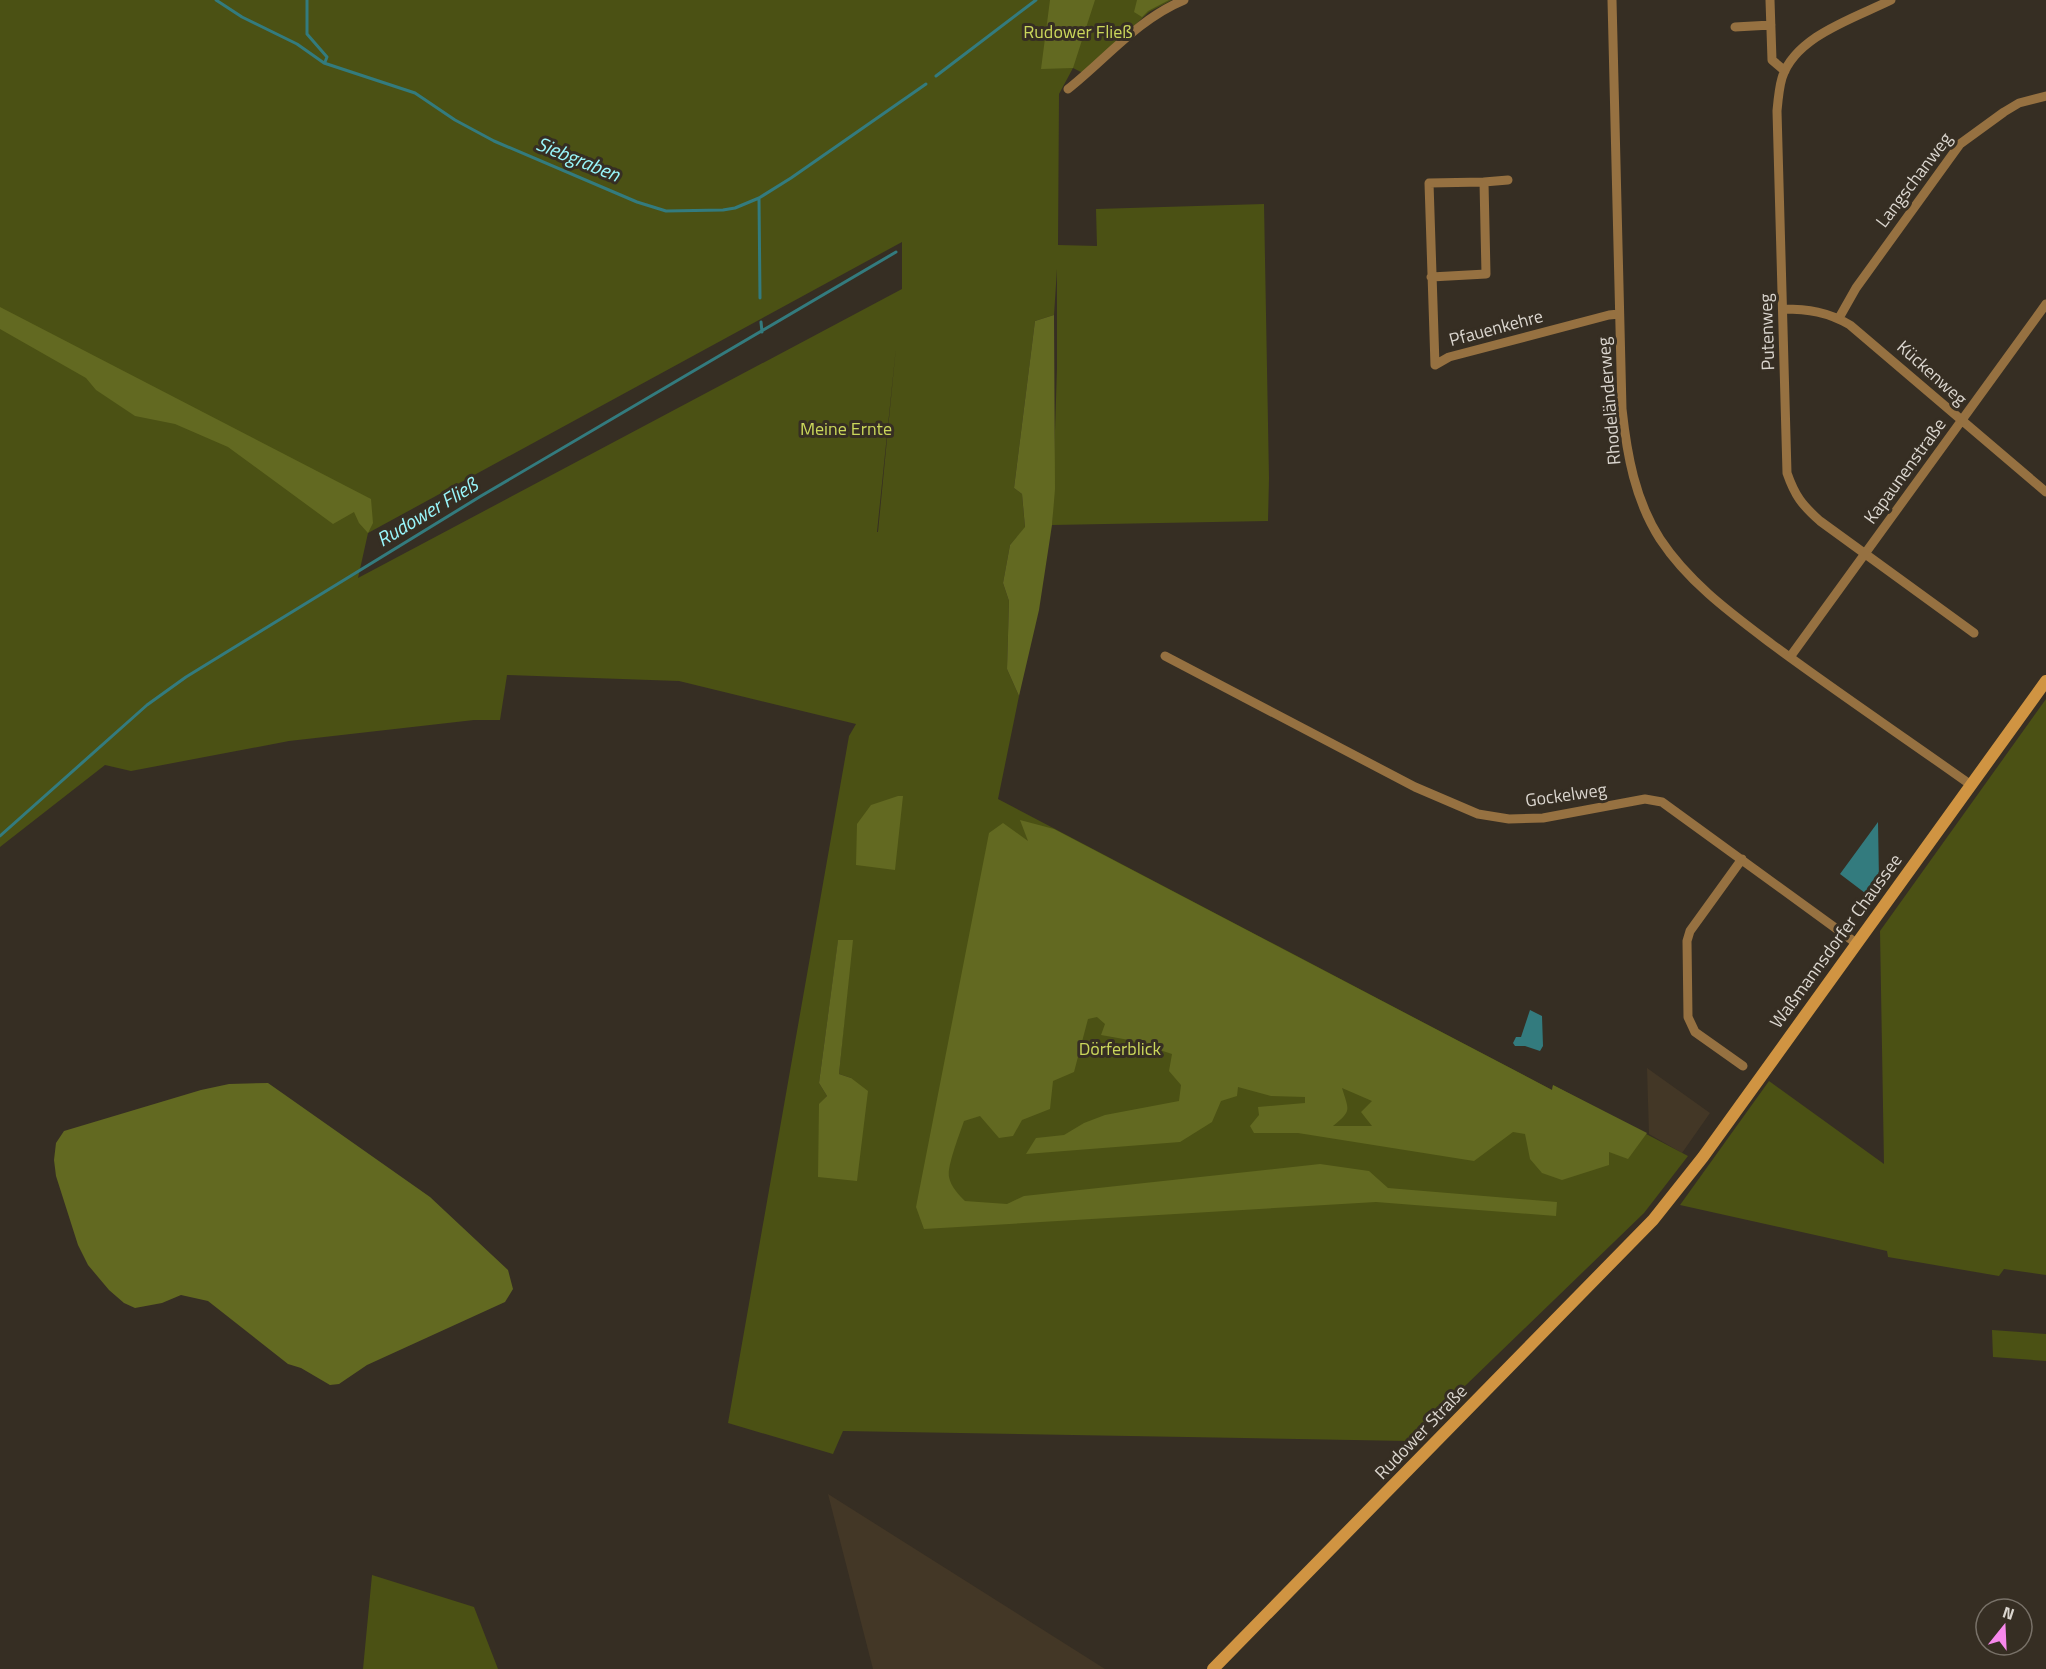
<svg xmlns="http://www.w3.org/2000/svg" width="2046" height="1669" font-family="'Titillium Web',sans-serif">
  <rect width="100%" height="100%" fill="#362e23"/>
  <!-- built -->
  <path fill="#433726" d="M 1647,1068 L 1710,1113 L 1682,1153 L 1649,1134 Z
    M 828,1494 L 1105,1669 L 873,1669 Z"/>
  <!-- green -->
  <path fill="#4b5114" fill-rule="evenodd" d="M 0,0 L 1172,0 L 1149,12 L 1083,73 L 1073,68 L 1059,94 L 1058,245 L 1097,246 L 1096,209 L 1264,204 L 1269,478 L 1268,521 L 1052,525 L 1057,368 L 1057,269 L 1054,315 L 1035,321 L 1014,488 L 1022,494 L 1025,528 L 1010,545 L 1003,583 L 1009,601 L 1007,669 L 1019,696 L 998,799 L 1552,1090 L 1553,1085 L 1688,1156 L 1644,1213 L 1408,1441 L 843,1431 L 833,1454 L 728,1423 L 849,736 L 856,724 L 679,681 L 507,675 L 500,720 L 474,720 L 289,741 L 131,771 L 105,765 L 0,847 ZM 902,242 L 902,289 L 358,578 L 368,533 ZM 896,347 L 878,532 L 877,532 ZM 852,940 L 839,1074 L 851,1078 L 819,1105 L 827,1096 L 819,1083 L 838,941 Z
    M 2046,699 L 2046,1275 L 2004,1269 L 1999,1276 L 1888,1257 L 1887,1251 L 1680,1205 L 1769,1081 L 1884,1164 L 1880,931 Z
    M 1992,1330 L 2046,1334 L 2046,1361 L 1993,1357 Z
    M 372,1575 L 474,1607 L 498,1669 L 363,1669 Z"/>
  <!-- forest -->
  <path fill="#626921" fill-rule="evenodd" d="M 1050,0 L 1095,0 L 1073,68 L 1041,69 Z
    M 1137,0 L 1169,0 L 1148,11 L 1142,17 L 1134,12 Z
    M 0,307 L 371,499 L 373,523 L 368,533 L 359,523 L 354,512 L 333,524 L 228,447 L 175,424 L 135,416 L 96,390 L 86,378 L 0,329 Z
    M 1054,315 L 1055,489 L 1052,525 L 1039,610 L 1019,696 L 1007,669 L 1009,601 L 1003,583 L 1010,545 L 1025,527 L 1022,494 L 1014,488 L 1035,321 Z
    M 898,796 L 903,796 L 895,870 L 856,865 L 857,824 L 871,805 Z
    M 1020,820 L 1054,829 L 1552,1090 L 1553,1085 L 1647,1133 L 1628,1159 L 1609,1152 L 1609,1165 L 1562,1180 L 1542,1173 L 1530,1159 L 1525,1134 L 1513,1132 L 1474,1161 L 1298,1133 L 1254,1133 L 1250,1126 L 1259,1115 L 1258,1107 L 1305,1103 L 1305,1097 L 1271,1096 L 1238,1087 L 1237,1096 L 1221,1101 L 1212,1122 L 1180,1142 L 1026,1154 L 1036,1138 L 1064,1135 L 1084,1123 L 1105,1115 L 1179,1101 L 1181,1085 L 1169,1071 L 1172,1054 L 1129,1040 L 1101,1035 L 1105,1024 L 1097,1017 L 1088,1019 L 1074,1072 L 1053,1081 L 1050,1109 L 1022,1120 L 1013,1136 L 999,1138 L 980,1116 L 964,1121 C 960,1133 947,1166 949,1177 C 951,1187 959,1195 965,1201 L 1007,1204 L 1024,1196 L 1320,1164 L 1369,1171 L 1388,1188 L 1557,1202 L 1556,1216 L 1376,1202 L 924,1229 L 916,1207 L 989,833 L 1003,823 L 1028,841 ZM 1342,1088 L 1372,1101 L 1361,1112 L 1372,1126 L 1333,1126 C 1352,1110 1349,1111 1342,1088 Z
    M 838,940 L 853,940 L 839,1074 L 851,1078 L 868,1091 L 857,1181 L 818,1177 L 819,1104 L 827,1096 L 819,1083 Z
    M 268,1083 L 430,1197 L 508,1270 L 513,1289 L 505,1302 L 367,1365 L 339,1384 L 330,1385 L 301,1368 L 288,1364 L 208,1301 L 181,1295 L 162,1303 L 135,1308 L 124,1303 L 109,1290 L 88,1265 L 78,1245 L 56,1176 L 54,1160 L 56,1143 L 64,1131 L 201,1090 L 229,1084 Z"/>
  <!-- water -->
  <path fill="#337b7e" d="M 1878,822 L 1879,881 L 1869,896 L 1840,874 Z
    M 1530,1010 L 1542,1016 L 1543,1046 L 1540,1051 L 1525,1046 L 1515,1046 L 1513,1043 L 1516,1037 L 1521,1037 Z"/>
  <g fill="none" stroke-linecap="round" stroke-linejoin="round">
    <!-- stream -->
    <path stroke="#337b7e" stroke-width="3" d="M 216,0 L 242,17 L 297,44 L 324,63 L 415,93 L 455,120 L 494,141 L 637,202 L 666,211 L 723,210 L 735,208 L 759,198 L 791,178 L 926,84
      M 307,0 L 307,34 L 327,57 L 325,62
      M 936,76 L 1036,0
      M 759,198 L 760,298
      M 761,322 L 762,332
      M 0,836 L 147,705 L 186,677 L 481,496 L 896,252"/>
    <!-- street -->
    <path stroke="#967141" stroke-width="9" d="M 1612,0 L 1622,409 C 1627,455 1635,500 1660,539 C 1689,583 1732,614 1773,645 C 1838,693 1905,738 1971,785
      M 1770,0 L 1772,60 L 1785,71
      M 1891,0 C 1855,18 1795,36 1782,78 C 1779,88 1778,100 1777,111 L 1787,473 C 1795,496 1802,505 1820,521 L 1974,633
      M 1735,27 L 1771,25
      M 1068,89 C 1106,59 1138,19 1184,0
      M 1484,182 L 1508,180
      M 1431,277 L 1486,274 L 1484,182 L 1429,183 L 1435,365 L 1449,357 L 1609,315 L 1619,314
      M 1783,309 C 1808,309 1828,312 1850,325 L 2046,492
      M 1839,318 L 1856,288 L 1960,144 L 2004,112 L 2019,103 L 2046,96
      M 1165,656 L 1415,787 L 1478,814 L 1509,819 L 1543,818 L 1645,799 L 1662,802 L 1856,943
      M 1790,657 L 2046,304
      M 1742,859 L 1690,931 L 1687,941 L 1688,1017 L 1695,1032 L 1743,1066"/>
    <!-- secondary -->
    <path stroke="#d09442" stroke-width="12" d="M 1213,1669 L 1653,1220 L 1703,1157 L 2046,681"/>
  </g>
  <g text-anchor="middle" stroke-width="6" stroke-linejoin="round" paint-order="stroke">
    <!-- park labels -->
    <g font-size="18" fill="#cbd75b" stroke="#362e23">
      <text x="1078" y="38">Rudower Fließ</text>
      <text x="846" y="435">Meine Ernte</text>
      <text x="1120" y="1055">Dörferblick</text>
    </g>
    <!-- street labels -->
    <g font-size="18" fill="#dbd6cf" stroke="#362e23">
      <text transform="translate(1914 180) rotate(-53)" y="6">Langschanweg</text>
      <text transform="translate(1496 328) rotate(-15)" y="6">Pfauenkehre</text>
      <text transform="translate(1767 332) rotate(-92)" y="6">Putenweg</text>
      <text transform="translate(1932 373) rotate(42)" y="6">Kückenweg</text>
      <text transform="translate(1609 401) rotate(-95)" y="6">Rhodeländerweg</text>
      <text transform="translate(1905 471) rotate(-54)" y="6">Kapaunenstraße</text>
      <text transform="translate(1566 795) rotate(-8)" y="6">Gockelweg</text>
      <text transform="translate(1836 941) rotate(-54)" y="6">Waßmannsdorfer Chaussee</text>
      <text transform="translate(1421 1432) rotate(-46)" y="6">Rudower Straße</text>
    </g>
    <!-- water labels -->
    <g font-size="20" font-style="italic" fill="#99f6fb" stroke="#362e23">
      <text transform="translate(578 159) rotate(22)" y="7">Siebgraben</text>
      <text transform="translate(427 512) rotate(-31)" y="7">Rudower Fließ</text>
    </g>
  </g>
  <!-- north arrow -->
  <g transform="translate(2004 1627) rotate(18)"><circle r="28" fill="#362e23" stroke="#787168" stroke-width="1.5"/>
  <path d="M0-4.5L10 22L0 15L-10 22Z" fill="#f788ec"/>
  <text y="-9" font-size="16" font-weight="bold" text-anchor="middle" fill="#dbd6cf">N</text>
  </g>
</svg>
